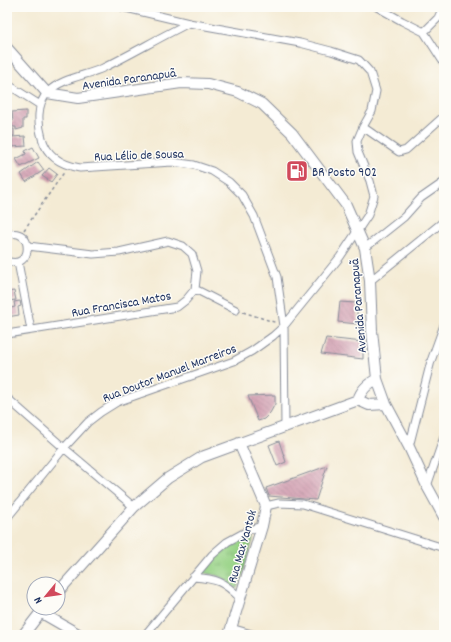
<svg xmlns="http://www.w3.org/2000/svg" width="451" height="642" font-family="Dekko,sans-serif">
  <defs>
    <pattern id="park-tufts" width="24" height="20" patternUnits="userSpaceOnUse"><rect width="24" height="20" fill="#98d386"/><path d="M3 7l-1-3M5 7V3M7 7l1-3M15 17l-1-3M17 17v-4M19 17l1-3" fill="none" stroke="#82b576"/></pattern>
    <pattern id="building-back-hatch" width="6" height="6" patternUnits="userSpaceOnUse"><rect width="6" height="6" fill="#cc92a7"/><path d="M-1 5l2 2M0 0l6 6M5-1l2 2" fill="none" stroke="#a5788b"/></pattern>
  </defs>
  <rect width="100%" height="100%" fill="#fdfcf7"/>
  <filter id="ink" filterUnits="userSpaceOnUse"><feTurbulence type="fractalNoise" baseFrequency=".025" numOctaves="2"/><feDisplacementMap in="SourceGraphic" scale="8" xChannelSelector="R" yChannelSelector="G"/><feConvolveMatrix kernelMatrix="1 2 1 2 8 2 1 2 1" color-interpolation-filters="sRGB"/></filter>
  <filter id="wash" filterUnits="userSpaceOnUse"><feTurbulence type="fractalNoise" baseFrequency=".012" numOctaves="4" result="noise"/><feDisplacementMap in="SourceGraphic" scale="16" xChannelSelector="R" yChannelSelector="G"/><feGaussianBlur stdDeviation="0.9" result="paint"/><feColorMatrix in="noise" values="0 0 0 0 0 0 0 0 0 0 0 0 0 0 0 0 0 1.4 0 .05"/><feComposite in="paint" operator="in"/></filter>
  <g filter="url(#wash)">
    <rect width="100%" height="100%" fill="#f4ebd4"/>
    <!-- park -->
    <path fill="url(#park-tufts)" stroke="#5a8172" d="M 246,536 L 252,537 L 253,539 L 241,581 L 236,589 C 224,577 217,574 200,573 L 208,562 Z"/>
    <g id="blocks">
      <!-- building -->
      <path fill="url(#building-back-hatch)" d="M 26,111 L 26,119 L 23,119 L 23,128 L 16,130 L 16,127 L 13,127 L 12,124 L 11,124 L 11,121 L 13,121 L 12,112 Z
        M 8,129 L 14,129 L 14,136 L 8,136 Z
        M 25,136 L 26,146 L 12,147 L 12,137 Z
        M 33,147 L 39,158 L 21,167 L 16,159 L 26,154 L 25,151 Z
        M 38,162 L 44,170 L 26,182 L 21,174 Z
        M 49,168 L 57,174 L 51,182 L 42,176 Z
        M 14,291 L 16,300 L 7,301 L 7,292 Z
        M 20,301 L 21,306 L 18,307 L 19,315 L 7,317 L 7,309 L 15,307 L 14,302 Z
        M 340,302 L 356,303 L 358,324 L 338,322 Z
        M 326,338 L 363,342 L 363,359 L 321,354 Z
        M 275,395 L 275,404 L 270,413 L 264,419 L 258,421 L 248,396 Z
        M 279,441 L 286,462 L 277,466 L 269,445 Z
        M 327,466 L 316,500 L 269,496 L 266,488 Z"/>
    </g>
  </g>
  <g filter="url(#ink)">
    <use href="#blocks" fill-opacity="0" stroke="#888d99" stroke-width="1"/>
    <g fill="none" stroke-linecap="round" stroke-linejoin="round">
      <!-- street casing -->
      <g stroke="#888d99" stroke-width="9">
        <path id="street" d="M 377,7 L 402,21 L 424,32 L 444,63
          M 189,23 C 160,37 132,54 103,68 C 85,76 62,78 48,92 C 36,104 38,124 42,138 C 47,157 62,165 80,168 L 172,162 L 194,165 L 212,171 L 229,182 L 242,195 L 254,216 L 277,277 L 284,326 L 285,427
          M 424,32 L 438,18 L 443,7
          M 7,84 L 40,105
          M 363,127 L 399,152 L 406,150 L 444,116
          M 7,235 C 34,225 34,271 7,261
          M 365,248 L 404,217 L 421,198 L 444,182
          M 18,262 L 31,330
          M 370,281 L 444,221
          M 195,289 L 236,310
          M 7,334 L 177,307 L 186,300 L 195,289 L 197,271 L 192,254 L 183,246 L 168,241 L 119,252 L 93,254 L 28,246
          M 7,398 L 64,448 L 134,507
          M 409,447 L 431,361 L 444,325
          M 427,486 L 444,437
          M 266,506 L 279,503 L 303,504 L 444,548
          M 7,518 L 64,448 L 88,422 L 101,412 L 117,402 L 234,361 L 252,351 L 273,336 L 284,326 L 340,257 L 368,215 L 374,196 L 370,181 L 358,152 L 357,141 L 363,127 L 372,111 L 376,91 L 370,72 L 359,60 L 331,51 L 300,43 L 189,23 L 122,7
          M 193,577 C 217,579 223,581 240,598
          M 231,628 L 255,635
          M 145,635 L 212,555 L 227,542 L 249,530 L 262,526"/>
      </g>
      <!-- secondary casing -->
      <g stroke="#888d99" stroke-width="12">
        <path id="secondary" d="M 7,48 L 47,93 L 78,98 L 181,83 L 208,84 L 238,92 L 262,104 L 292,133 L 346,205 L 365,248 L 370,281 L 372,331 L 377,379 L 386,404 L 409,447 L 427,486 L 444,517
          M 358,400 C 361,390 367,384 377,379
          M 358,400 L 369,405 L 386,404
          M 58,592 L 134,507 L 168,478 L 202,457 L 358,400
          M 40,612 L 80,635
          M 23,635 L 44,608
          M 229,635 L 262,526 L 266,506 L 239,443"/>
      </g>
      <!-- path -->
      <path stroke="#888d99" stroke-width="1.5" stroke-dasharray="3 3" stroke-linecap="butt" d="M 24,230 L 65,171
        M 243,312 L 277,323"/>
      <!-- street -->
      <use href="#street" stroke="#fff" stroke-width="7"/>
      <!-- secondary -->
      <use href="#secondary" stroke="#fff" stroke-width="10"/>
    </g>
  </g>
  <!-- icons -->
  <defs>
    <g id="fuel-square" transform="scale(1.15)"><rect x="-9" y="-9" width="18" height="18" rx="4" fill="#d1495b" stroke="#fdfcf7"/><path d="M-5.5-6h7V0h2V4h1.3V-2.5L3-4.5l.8-.8L6-3V5H2.5V1h-1V6h-7ZM-4.2-4.7v3.2H.2V-4.7Z" fill="#fff"/></g>
  </defs>
  <g fill-rule="evenodd">
    <use href="#fuel-square" x="297" y="171"/>
  </g>
  <g text-anchor="middle" stroke-width="3" stroke-linejoin="round" paint-order="stroke">
    <!-- street labels -->
    <g font-size="13" fill="#1b2f5e" stroke="#fdfcf7">
      <text transform="translate(129 78) rotate(-8)" y="5">Avenida Paranapuã</text>
      <text transform="translate(139 154) rotate(-2)" y="5">Rua Lélio de Sousa</text>
      <text transform="translate(121 303) rotate(-10)" y="5">Rua Francisca Matos</text>
      <text transform="translate(357 306) rotate(-95)" y="5">Avenida Paranapuã</text>
      <text transform="translate(169 372) rotate(-21)" y="5">Rua Doutor Manuel Marreiros</text>
      <text transform="translate(241 546) rotate(-74)" y="5">Rua Max Yantok</text>
    </g>
    <!-- poi labels -->
    <g font-size="13" fill="#1b2f5e" stroke="#fdfcf7" text-anchor="start">
      <text x="312" y="176">BR Posto 902</text>
    </g>
  </g>
  <!-- margin -->
  <rect width="451" height="642" fill="none" stroke="#fdfcf7" stroke-width="24"/>
  <!-- north arrow -->
  <g transform="translate(46 596) rotate(241)"><circle r="19" fill="#fdfcf7" stroke="#a3aaba"/>
  <path d="M0-3L7 15L0 10L-7 15Z" fill="#d1495b"/>
  <text y="-6" font-size="11" font-weight="bold" text-anchor="middle" fill="#1b2f5e">N</text>
  </g>
</svg>
